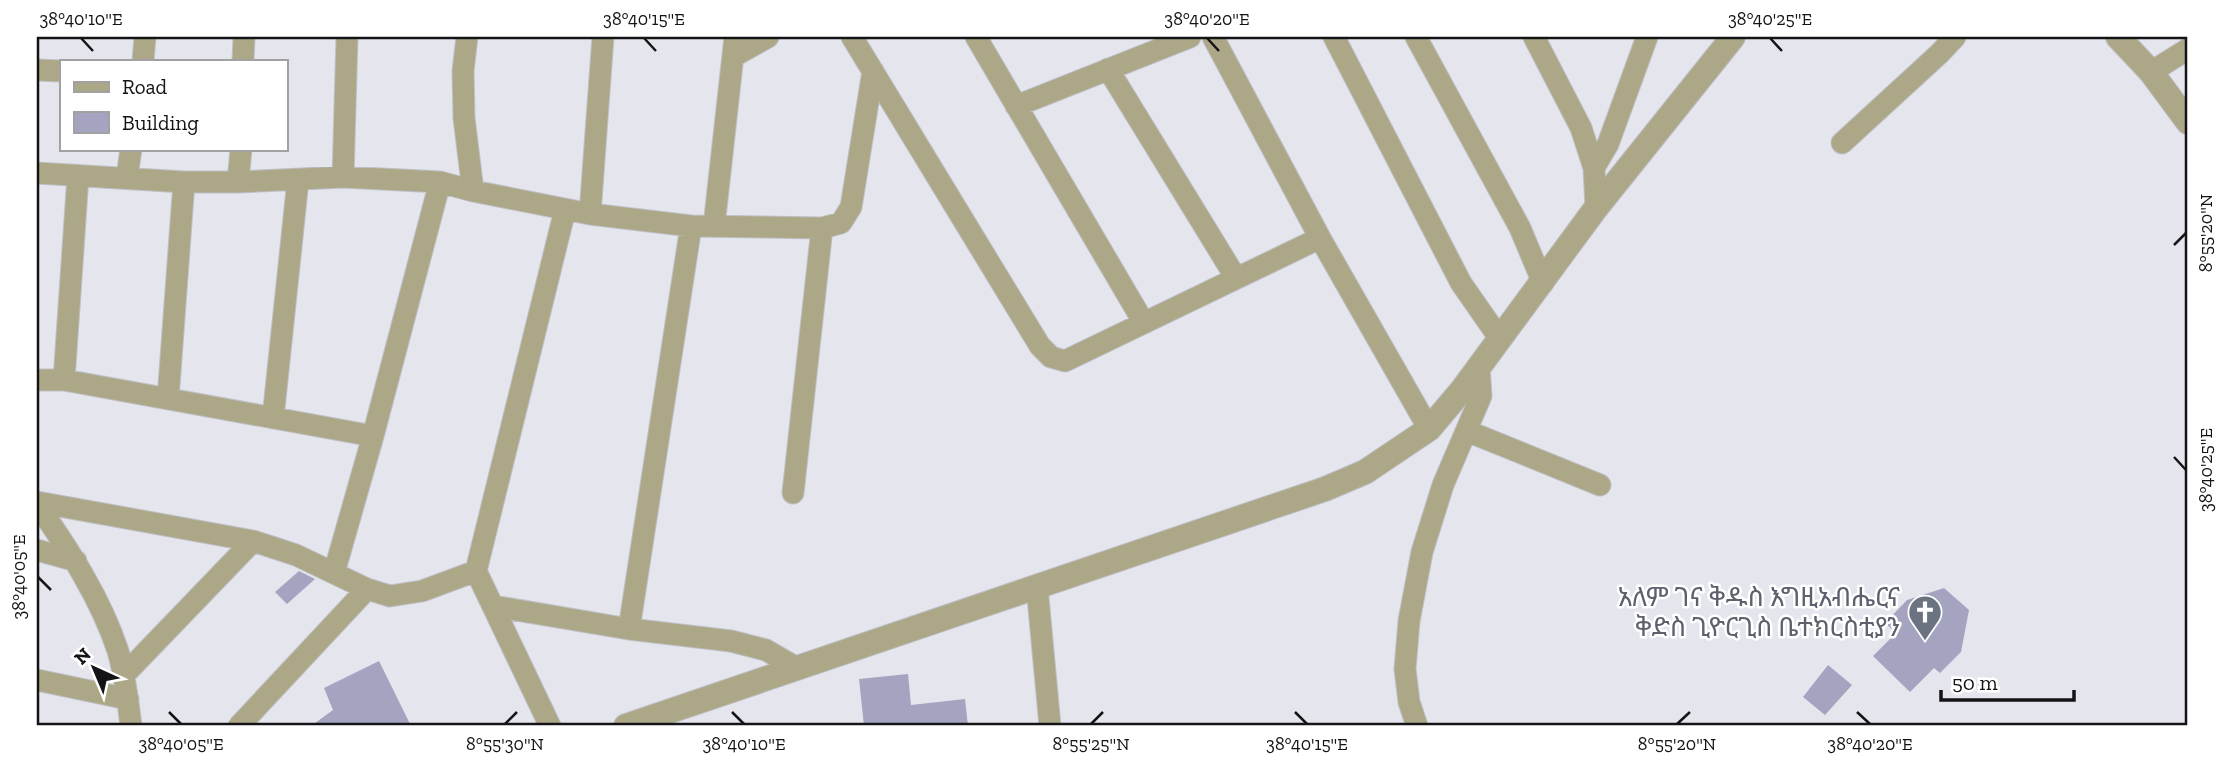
<svg xmlns="http://www.w3.org/2000/svg" width="2225" height="763" font-family="'Zilla Slab','Noto Sans Ethiopic',serif">
  <rect width="100%" height="100%" fill="#e5e5ed"/>
  <!-- building -->
  <path fill="#a4a4c0" d="M 299,571 L 315,579 L 287,604 L 275,592 Z
    M 1944,588 L 1969,610 L 1961,652 L 1940,673 L 1934,668 L 1910,692 L 1873,656 L 1896,633 L 1885,623 L 1907,600 Z
    M 379,661 L 411,726 L 311,726 L 333,710 L 324,688 Z
    M 1828,665 L 1852,685 L 1825,715 L 1803,697 Z
    M 908,674 L 911,705 L 965,699 L 968,726 L 864,726 L 859,679 Z"/>
  <g fill="none" stroke-linecap="round" stroke-linejoin="round">
    <!-- minor casing -->
    <g stroke="#bfbfc6" stroke-width="23">
      <path id="minor" d="M 467,37 L 463,71 L 464,118 L 473,191
        M 852,37 L 1040,346 L 1051,357 L 1065,361 L 1320,238
        M 976,37 L 1144,323
        M 1213,37 L 1320,238 L 1429,429
        M 1334,37 L 1461,283 L 1500,339
        M 1416,37 L 1520,228 L 1543,283
        M 1534,37 L 1581,128 L 1594,168 L 1596,208
        M 734,56 L 768,37
        M 143,61 L 145,37
        M 243,61 L 244,37
        M 1108,69 L 1236,278
        M 37,70 L 61,71
        M 2151,72 L 2188,49
        M 1016,106 L 1190,37
        M 1842,143 L 1939,54 L 1955,37
        M 1594,168 L 1608,144 L 1647,37
        M 37,173 L 184,182 L 238,182 L 343,177 L 440,182 L 473,191 L 590,214 L 691,226 L 822,228 L 841,223 L 851,207 L 873,71
        M 127,177 L 131,149
        M 343,177 L 347,37
        M 238,182 L 241,149
        M 590,214 L 603,37
        M 714,226 L 735,37
        M 37,380 L 64,380 L 373,436
        M 64,380 L 78,176
        M 168,399 L 184,182
        M 273,418 L 298,180
        M 1467,431 L 1600,485
        M 793,493 L 822,228
        M 37,502 L 253,541 L 296,555 L 367,589 L 390,596 L 422,591 L 476,571 L 565,210
        M 37,504 C 69,550 100,597 118,651 C 125,675 128,702 131,726
        M 37,550 L 76,561
        M 476,571 L 550,726
        M 334,573 L 373,436 L 440,182
        M 1037,587 L 1050,726
        M 493,606 L 629,629 L 731,641 L 766,650 L 797,668
        M 629,629 L 691,226
        M 123,676 L 253,541
        M 37,680 L 128,699
        M 239,726 L 367,589
        M 1417,726 L 1409,702 L 1405,669 L 1409,621 L 1422,552 L 1443,485 L 1481,396 L 1479,366"/>
    </g>
    <!-- tertiary casing -->
    <g stroke="#bfbfc6" stroke-width="26">
      <path id="tertiary" d="M 2118,37 L 2151,72 L 2188,122
        M 626,726 L 1325,489 L 1365,472 L 1429,429 L 1462,390 L 1596,208 L 1733,37"/>
    </g>
    <!-- minor -->
    <use href="#minor" stroke="#aca887" stroke-width="21"/>
    <!-- tertiary -->
    <use href="#tertiary" stroke="#aca887" stroke-width="24"/>
  </g>
  <!-- ticks -->
  <path fill="none" stroke="#141417" stroke-width="2.5" d="M 81,38 L 93,51M 644,38 L 656,51M 1207,38 L 1219,51M 1770,38 L 1782,51M 2174,245 L 2186,233M 2174,457 L 2186,470M 38,577 L 51,590M 169,712 L 181,724M 732,712 L 744,724M 1295,712 L 1307,724M 1857,712 L 1870,724M 505,724 L 517,712M 1091,724 L 1103,712M 1677,724 L 1690,712"/>
  <!-- icons -->
  <defs>
    <g id="church-pin" transform="scale(1.75)"><path d="M0 17L-7.5 6A9.5 9.5 0 1 1 7.5 6Z" fill="#6b7280" stroke="#fff"/><path d="M-1.2-6h2.4v3.5h3.3v2.4h-3.3V6h-2.4V-.1h-3.3v-2.4h3.3Z" fill="#fff"/></g>
  </defs>
  <g fill-rule="evenodd">
    <use href="#church-pin" x="1925" y="612"/>
  </g>
  <g text-anchor="middle" stroke-width="5" stroke-linejoin="round" paint-order="stroke">
    <!-- worship labels -->
    <g font-size="26" fill="#5b616d" stroke="#fff" text-anchor="end">
      <text x="1900" y="606">አለም ገና ቅዱስ እግዚአብሔርና<tspan x="1900" dy="30">ቅድስ ጊዮርጊስ ቤተክርስቲያን</tspan></text>
    </g>
  </g>
  <!-- border -->
  <rect width="2225" height="763" fill="none" stroke="#ffffff" stroke-width="77"/>
  <!-- legend -->
  <rect x="60" y="60" width="228" height="91" fill="#ffffff" stroke="#a1a1a2" stroke-width="2"/>
  <rect x="74" y="82" width="35" height="10" fill="#aca887" stroke="#a1a1a2" stroke-width="2"/>
  <text x="122" y="94" font-size="21" fill="#141417">Road</text>
  <rect x="74" y="112" width="35" height="21" fill="#a4a4c0" stroke="#a1a1a2" stroke-width="2"/>
  <text x="122" y="130" font-size="21" fill="#141417">Building</text>
  <!-- north arrow -->
  <g transform="translate(94 668) rotate(316)" stroke="#ffffff" stroke-width="5" paint-order="stroke">
  <path d="M0-5L12 26L0 18L-12 26Z" fill="#141417"/>
  <text y="-10" font-size="19" font-weight="bold" text-anchor="middle" fill="#141417">N</text>
  </g>
  <!-- scale -->
  <path d="M1941 690v10h133v-10" fill="none" stroke="#141417" stroke-width="3.5"/>
  <text x="1952" y="690" font-size="21" fill="#141417" stroke="#ffffff" stroke-width="5" paint-order="stroke">50 m</text>
  <rect x="38" y="38" width="2148" height="686" fill="none" stroke="#141417" stroke-width="2.5"/>
  <g font-size="18" text-anchor="middle" fill="#141417">
    <text x="81" y="25">38°40'10"E</text>
    <text x="644" y="25">38°40'15"E</text>
    <text x="1207" y="25">38°40'20"E</text>
    <text x="1770" y="25">38°40'25"E</text>
    <text transform="translate(2206 233) rotate(-90)" y="6">8°55'20"N</text>
    <text transform="translate(2206 470) rotate(-90)" y="6">38°40'25"E</text>
    <text transform="translate(19 577) rotate(-90)" y="6">38°40'05"E</text>
    <text x="181" y="750">38°40'05"E</text>
    <text x="505" y="750">8°55'30"N</text>
    <text x="744" y="750">38°40'10"E</text>
    <text x="1091" y="750">8°55'25"N</text>
    <text x="1307" y="750">38°40'15"E</text>
    <text x="1677" y="750">8°55'20"N</text>
    <text x="1870" y="750">38°40'20"E</text>
  </g>
</svg>
